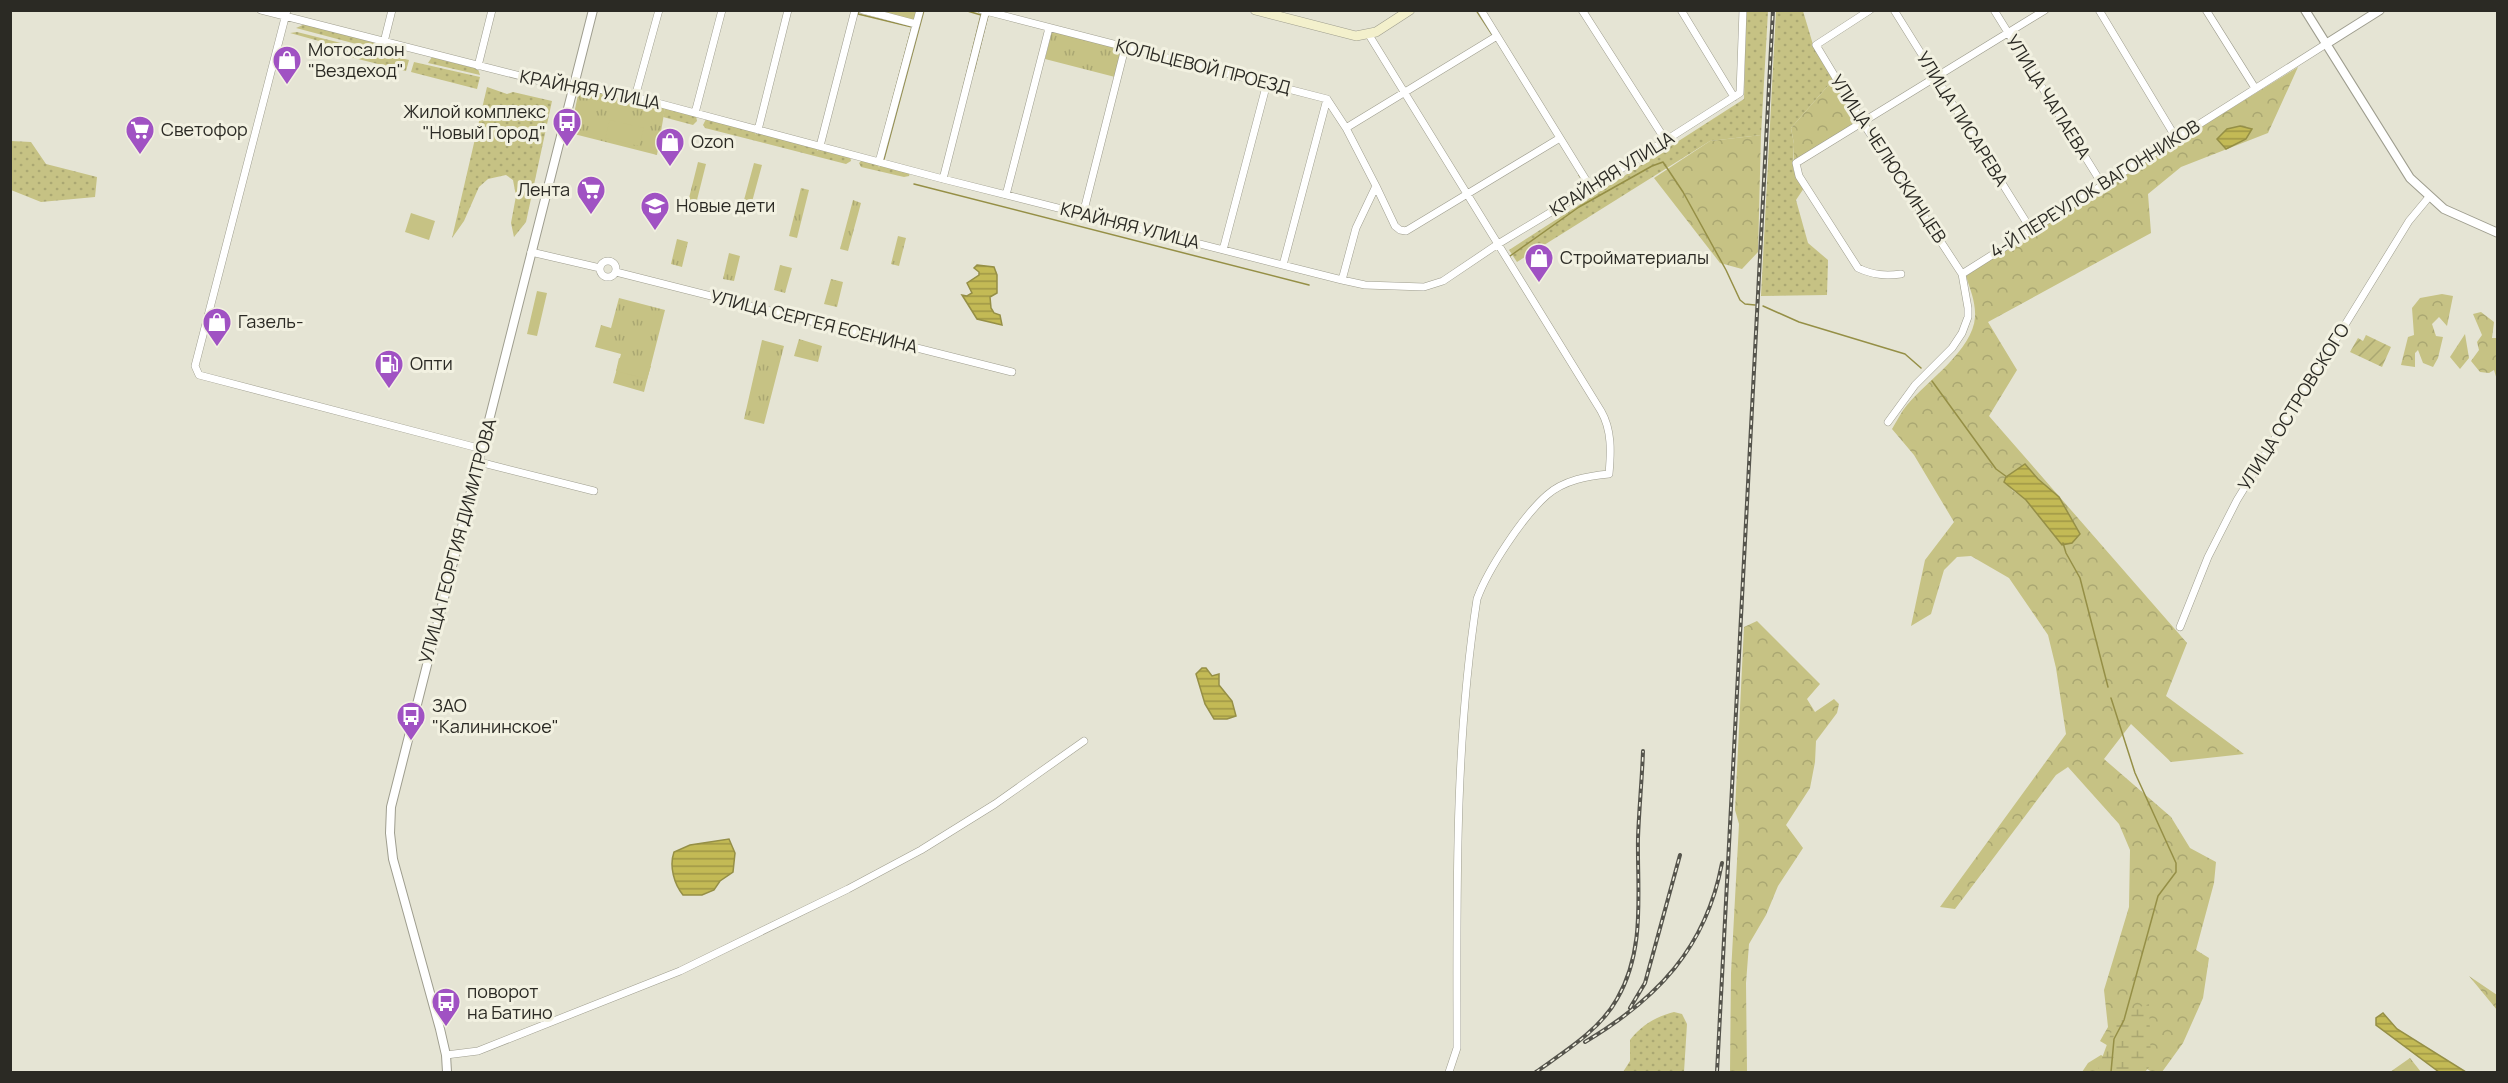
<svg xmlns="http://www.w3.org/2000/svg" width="2508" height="1083" font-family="Manrope,sans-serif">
  <defs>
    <pattern id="grass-dots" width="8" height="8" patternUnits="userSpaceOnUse" patternTransform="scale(1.5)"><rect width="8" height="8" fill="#c6c284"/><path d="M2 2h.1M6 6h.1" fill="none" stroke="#aaa772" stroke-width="1.8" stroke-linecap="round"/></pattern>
    <pattern id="forest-crowns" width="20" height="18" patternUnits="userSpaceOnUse" patternTransform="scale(1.5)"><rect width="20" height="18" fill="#c6c284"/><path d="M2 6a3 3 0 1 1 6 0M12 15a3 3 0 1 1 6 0" fill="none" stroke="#aaa772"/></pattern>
    <pattern id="wetland-marsh" width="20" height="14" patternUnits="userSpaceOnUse" patternTransform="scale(1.5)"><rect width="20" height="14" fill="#c6c284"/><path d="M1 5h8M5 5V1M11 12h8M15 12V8" fill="none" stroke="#aaa772"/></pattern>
    <pattern id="park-tufts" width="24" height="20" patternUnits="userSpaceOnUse" patternTransform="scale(1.5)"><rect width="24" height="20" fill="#c6c284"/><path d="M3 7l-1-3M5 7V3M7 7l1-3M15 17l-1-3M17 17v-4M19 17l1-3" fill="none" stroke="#aaa772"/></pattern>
    <pattern id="garden-furrows" width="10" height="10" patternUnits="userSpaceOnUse" patternTransform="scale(1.5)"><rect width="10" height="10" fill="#c6c284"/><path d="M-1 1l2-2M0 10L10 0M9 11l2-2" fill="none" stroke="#aaa772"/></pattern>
    <pattern id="water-rules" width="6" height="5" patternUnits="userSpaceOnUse" patternTransform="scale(1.5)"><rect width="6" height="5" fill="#c3ba55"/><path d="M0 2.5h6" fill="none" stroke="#9f9746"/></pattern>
  </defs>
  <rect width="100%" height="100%" fill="#e5e4d4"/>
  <!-- grass -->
  <path fill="url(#grass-dots)" d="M 1746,11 L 1768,11 L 1761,135 L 1710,141 L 1517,262 L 1509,250 L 1744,99 Z
    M 1776,11 L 1803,11 L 1814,48 L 1833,80 L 1791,128 L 1794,144 L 1793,169 L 1804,188 L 1796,200 L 1808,243 L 1828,260 L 1827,295 L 1761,296 Z
    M 305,24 L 393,47 L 394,54 L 296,28 Z
    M 297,32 L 409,60 L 406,71 L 338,54 L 338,51 L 319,46 L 319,41 L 290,33 Z
    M 432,57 L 478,69 L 480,75 L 428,63 Z
    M 414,62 L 480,77 L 477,89 L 411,72 Z
    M 487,87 L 507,94 L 513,92 L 552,101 L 526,222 L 514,237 L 511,223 L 516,196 L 513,180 L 506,175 L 488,179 L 479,187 L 464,221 L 452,238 Z
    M 665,108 L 696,116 L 697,121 L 693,125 L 663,117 Z
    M 706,119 L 755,132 L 755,135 L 756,132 L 818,148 L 817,151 L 820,148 L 850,156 L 851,161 L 846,164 L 705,128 L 703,125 Z
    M 11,141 L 31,142 L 46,164 L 97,177 L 95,197 L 41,202 L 11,190 Z
    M 862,160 L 878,163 L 879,168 L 880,164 L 910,172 L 909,176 L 904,177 L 861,167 L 859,163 Z
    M 1674,1012 L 1682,1014 L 1687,1024 L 1684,1072 L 1623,1072 L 1630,1061 L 1630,1040 C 1642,1025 1655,1017 1674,1012 Z"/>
  <!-- forest -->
  <path fill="url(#forest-crowns)" fill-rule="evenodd" d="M 2298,67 L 2268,133 L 2181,167 L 2148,194 L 2151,233 L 1988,322 L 2017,370 L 1989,416 L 2187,643 L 2166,696 L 2244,754 L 2171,762 L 2131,724 L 2104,759 L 2171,817 L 2190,848 L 2216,862 L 2214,883 L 2196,950 L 2209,958 L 2203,998 L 2183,1043 L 2162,1072 L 2152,1072 L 2100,1041 L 2108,1027 L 2104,990 L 2129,907 L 2130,850 L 2119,824 L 2068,767 L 2056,775 L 1955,909 L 1940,907 L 2066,734 L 2056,668 L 2048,635 L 2009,578 L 1971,556 L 1957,557 L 1944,570 L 1931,614 L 1911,626 L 1925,560 L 1954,522 L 1914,455 L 1892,429 C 1897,421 1901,412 1907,405 C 1927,381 1973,350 1975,317 C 1976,303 1970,289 1966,276 L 2047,222 ZM 2025,464 L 2038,479 L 2059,497 L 2062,545 L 2026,500 L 2012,490 L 2006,477 Z
    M 1833,80 L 1861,122 L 1794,162 L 1794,144 L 1791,128 Z
    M 1761,135 L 1758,252 L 1742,269 L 1720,263 L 1654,178 L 1710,141 Z
    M 2442,294 L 2453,296 L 2447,326 L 2439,317 L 2432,324 L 2436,336 L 2443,337 L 2438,358 L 2433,367 L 2423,363 L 2418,350 L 2415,353 L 2415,367 L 2401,365 L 2408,337 L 2414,335 L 2412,308 L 2420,298 Z
    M 2481,312 L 2494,322 L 2492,338 L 2497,338 L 2497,380 L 2494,370 L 2489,373 L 2480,372 L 2471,361 L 2479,350 L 2477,342 L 2482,335 L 2473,314 Z
    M 2465,334 L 2469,358 L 2460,369 L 2450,357 Z
    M 1757,621 L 1820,684 L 1807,699 L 1815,712 L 1834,699 L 1839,704 L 1837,713 L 1816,741 L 1815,762 L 1810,788 L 1786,825 L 1803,848 L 1778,886 L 1766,915 L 1749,944 L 1746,983 L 1747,1072 L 1730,1072 L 1731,973 L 1739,824 L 1735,810 L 1744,627 Z
    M 2469,976 L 2497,995 L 2497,1010 Z
    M 2101,1055 L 2131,1072 L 2082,1072 L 2088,1063 Z
    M 2410,1058 L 2421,1072 L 2390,1072 Z"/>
  <!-- wetland -->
  <path fill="url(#wetland-marsh)" d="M 2149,1004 L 2151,1065 L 2145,1072 L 2097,1072 L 2118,1014 Z"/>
  <!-- park -->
  <path fill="url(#park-tufts)" d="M 876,11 L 917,11 L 914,20 Z
    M 1052,31 L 1122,48 L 1115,77 L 1045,59 Z
    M 587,88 L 665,108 L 657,155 L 570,133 L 579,90 Z
    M 698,162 L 706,164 L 694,212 L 686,210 Z
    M 754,163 L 762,165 L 749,213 L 741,211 Z
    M 801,188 L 809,190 L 797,238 L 789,236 Z
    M 853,200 L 861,203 L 848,251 L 840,249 Z
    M 898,236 L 906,238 L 899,266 L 891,264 Z
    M 677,239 L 688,242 L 682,267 L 671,264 Z
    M 729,253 L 740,256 L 734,281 L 723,279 Z
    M 780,265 L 792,268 L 785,293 L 774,290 Z
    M 831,279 L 843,282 L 837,307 L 824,304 Z
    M 619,298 L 665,310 L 644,392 L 613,383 L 621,354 L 595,347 L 601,325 L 611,328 Z
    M 799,339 L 822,346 L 818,362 L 794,356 Z
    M 762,340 L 784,346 L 764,424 L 744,419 Z"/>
  <!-- garden -->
  <path fill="url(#garden-furrows)" d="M 2366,335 L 2391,347 L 2382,367 L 2350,352 L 2358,338 L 2363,341 Z"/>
  <!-- pitch -->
  <path fill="#c6c284" d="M 610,120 L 644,128 L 639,146 L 605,138 Z
    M 411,213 L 435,221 L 429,240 L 405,232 Z
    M 537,291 L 547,293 L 537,336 L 527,334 Z
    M 619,358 L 651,366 L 647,379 L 616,371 Z"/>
  <!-- water -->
  <path fill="url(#water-rules)" stroke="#958f46" stroke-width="1.5" d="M 2240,126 L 2252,129 L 2246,139 L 2226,149 L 2217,139 L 2227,129 Z
    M 977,265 L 994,267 L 997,275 L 997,293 L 990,297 L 991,308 L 994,313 L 1000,315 L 1002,325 L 977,319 L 962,295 L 967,296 L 972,293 L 967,283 L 979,275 L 979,272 L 974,268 Z
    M 2025,464 L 2038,479 L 2059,497 L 2080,534 L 2072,543 L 2062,545 L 2026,500 L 2004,482 L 2006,477 Z
    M 1202,668 L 1206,668 L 1212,676 L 1219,674 L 1219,685 L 1232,701 L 1236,716 L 1227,719 L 1214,719 L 1205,704 L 1196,674 Z
    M 729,839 L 735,853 L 733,872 L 720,881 L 714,890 L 702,895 L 683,895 C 674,884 669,866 674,852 L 690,845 Z
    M 2383,1013 L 2397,1029 L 2466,1072 L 2439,1072 L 2376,1025 L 2376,1018 Z"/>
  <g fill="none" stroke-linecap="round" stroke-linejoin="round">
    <!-- stream -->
    <path stroke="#958f46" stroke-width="1.5" d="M 859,10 L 858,14 L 912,27 L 886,125
      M 1476,10 L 1493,36
      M 974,71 L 988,15
      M 962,93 L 981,15 L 964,10
      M 884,159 L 924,10
      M 1579,175 L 1585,184
      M 914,184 L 1309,285
      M 1510,256 L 1579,207 L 1652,166 L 1663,162 L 1683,192 L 1726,270 L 1740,300 L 1745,304 L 1755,305
      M 1763,306 L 1799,322 L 1905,354 L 1921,368
      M 1932,381 L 1996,469 L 2007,477
      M 2063,543 L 2066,553 L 2080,578 L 2108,687
      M 2111,1072 L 2114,1039 L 2124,1020 L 2158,896 L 2176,872 L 2176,863 L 2135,773 L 2111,698"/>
    <!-- minor casing -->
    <g stroke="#9e9d8e" stroke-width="8">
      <path id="minor" d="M 261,10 L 568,88 L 581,85 L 635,97 L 943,179 L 1342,280 L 1365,285 L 1424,287 L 1443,281 L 1498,244 L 1591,188 L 1740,93 L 1743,10
        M 287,10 L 195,366 L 199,375 L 482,449
        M 863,10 L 916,24
        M 982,10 L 1327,99 L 1346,128 L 1376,186 L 1356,228 L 1342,280
        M 1481,10 L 1591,188
        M 1582,10 L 1666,141
        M 1681,10 L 1734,97
        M 1870,10 L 1816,45 L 1863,123 L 1962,274 L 1968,308 L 1968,317 L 1962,333 L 1952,348 L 1915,385 L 1888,422
        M 1894,10 L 2030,228
        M 1994,10 L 2102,184
        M 2099,10 L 2176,138
        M 2206,10 L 2255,88
        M 1369,35 L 1601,411 C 1612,430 1611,452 1609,474 C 1588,476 1564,480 1547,495 C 1523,516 1488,569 1477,599 C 1454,748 1457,898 1457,1048 L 1449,1072
        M 384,42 L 392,10
        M 478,66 L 492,10
        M 635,97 L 659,10
        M 695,113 L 722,10
        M 1346,128 L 1497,36
        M 758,130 L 788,10
        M 820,146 L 855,10
        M 879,162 L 920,10
        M 943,179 L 986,10
        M 1376,186 L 1395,226 L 1400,230 L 1406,231 L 1560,138
        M 1006,195 L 1049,28
        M 1083,214 L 1125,48
        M 1223,250 L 1267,83
        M 531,252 L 600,268
        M600 269a8 8 0 1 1 16 0a8 8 0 1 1-16 0Z
        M 1283,265 L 1327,99
        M 616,272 L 1012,372
        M 1901,274 C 1885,276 1873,275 1858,268 L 1799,176 L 1796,163 L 2045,10
        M 1962,274 L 2326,44
        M 479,462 L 594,491
        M 2180,627 L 2208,557 L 2237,500 L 2409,221 L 2429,197
        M 446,1055 L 478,1051 L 680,971 L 848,889 L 921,850 L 995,804 L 1084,741"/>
    </g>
    <!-- tertiary casing -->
    <g stroke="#9e9d8e" stroke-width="10">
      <path id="tertiary" d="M 2305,10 L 2410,178 L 2444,209 L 2498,233
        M 2326,44 L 2380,10
        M 447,1072 L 446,1055 L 440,1029 L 393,859 L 390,833 L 391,807 L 593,10"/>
    </g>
    <!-- secondary casing -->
    <g stroke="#9e9d8e" stroke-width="10">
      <path id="secondary" d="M 1255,10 L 1356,36 L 1376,32 L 1410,10"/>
    </g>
    <!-- minor -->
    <use href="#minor" stroke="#fff" stroke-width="7"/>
    <!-- tertiary -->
    <use href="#tertiary" stroke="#fff" stroke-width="8"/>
    <!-- secondary -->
    <use href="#secondary" stroke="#f3f0cc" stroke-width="9"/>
    <!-- rail casing -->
    <g stroke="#55544c" stroke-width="4">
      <path id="rail" d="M 1630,1008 L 1645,983 L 1680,855
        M 1585,1042 C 1657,999 1706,948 1722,863
        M 1536,1072 C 1564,1052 1600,1030 1617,999 C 1646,949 1637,892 1638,838 C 1639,809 1642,780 1643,751
        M 1717,1072 L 1773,10"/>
    </g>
    <!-- rail -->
    <use href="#rail" stroke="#f2f1e1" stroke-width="1.5" stroke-dasharray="4.5" stroke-linecap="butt"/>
  </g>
  <!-- icons -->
  <defs>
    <g id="shop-pin" transform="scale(1.5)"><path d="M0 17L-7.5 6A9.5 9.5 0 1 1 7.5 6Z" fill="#a052c3" stroke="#f2f1e1"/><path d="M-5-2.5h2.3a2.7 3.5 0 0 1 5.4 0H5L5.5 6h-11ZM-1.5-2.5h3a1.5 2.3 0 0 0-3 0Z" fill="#fff"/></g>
    <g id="bus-pin" transform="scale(1.5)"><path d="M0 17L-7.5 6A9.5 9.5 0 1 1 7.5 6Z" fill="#a052c3" stroke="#f2f1e1"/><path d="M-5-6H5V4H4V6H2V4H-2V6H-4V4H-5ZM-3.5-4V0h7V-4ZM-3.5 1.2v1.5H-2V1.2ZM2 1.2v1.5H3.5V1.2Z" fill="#fff"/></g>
    <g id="supermarket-pin" transform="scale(1.5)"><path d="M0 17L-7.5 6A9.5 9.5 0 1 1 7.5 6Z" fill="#a052c3" stroke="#f2f1e1"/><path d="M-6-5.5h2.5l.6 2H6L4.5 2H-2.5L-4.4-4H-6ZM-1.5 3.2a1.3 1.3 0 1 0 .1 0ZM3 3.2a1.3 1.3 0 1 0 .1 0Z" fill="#fff"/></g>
    <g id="school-pin" transform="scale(1.5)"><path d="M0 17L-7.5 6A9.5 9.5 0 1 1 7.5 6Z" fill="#a052c3" stroke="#f2f1e1"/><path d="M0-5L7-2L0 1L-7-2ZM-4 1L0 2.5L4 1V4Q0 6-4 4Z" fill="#fff"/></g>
    <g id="fuel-pin" transform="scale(1.5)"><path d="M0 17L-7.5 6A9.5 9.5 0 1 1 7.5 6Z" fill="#a052c3" stroke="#f2f1e1"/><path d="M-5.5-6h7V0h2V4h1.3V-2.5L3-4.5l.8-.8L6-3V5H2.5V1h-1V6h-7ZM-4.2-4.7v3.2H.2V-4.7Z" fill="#fff"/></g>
  </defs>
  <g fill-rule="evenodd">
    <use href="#shop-pin" x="287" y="60"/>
    <use href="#bus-pin" x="567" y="122"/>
    <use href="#supermarket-pin" x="140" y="130"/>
    <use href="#shop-pin" x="670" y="142"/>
    <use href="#supermarket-pin" x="591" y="190"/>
    <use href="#school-pin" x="655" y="206"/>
    <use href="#shop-pin" x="1539" y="258"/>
    <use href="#shop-pin" x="217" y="322"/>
    <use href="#fuel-pin" x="389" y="364"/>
    <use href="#bus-pin" x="411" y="716"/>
    <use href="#bus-pin" x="446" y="1002"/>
  </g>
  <g text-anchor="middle" stroke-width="6" stroke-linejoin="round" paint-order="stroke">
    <!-- poi labels -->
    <g font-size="18" fill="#2b2a24" stroke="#f2f1e1" text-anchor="start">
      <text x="308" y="56">Мотосалон<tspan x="308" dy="21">"Вездеход"</tspan></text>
      <text x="546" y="118" text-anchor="end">Жилой комплекс<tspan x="546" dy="21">"Новый Город"</tspan></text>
      <text x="161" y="136">Светофор</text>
      <text x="691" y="148">Ozon</text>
      <text x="570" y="196" text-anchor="end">Лента</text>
      <text x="676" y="212">Новые дети</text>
      <text x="1560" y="264">Стройматериалы</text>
      <text x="238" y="328">Газель-</text>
      <text x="410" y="370">Опти</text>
      <text x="432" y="712">ЗАО<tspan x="432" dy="21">"Калининское"</tspan></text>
      <text x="467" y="998">поворот<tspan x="467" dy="21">на Батино</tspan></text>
    </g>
    <!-- street labels -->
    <g font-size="18" fill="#2b2a24" stroke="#f2f1e1">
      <text transform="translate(1203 67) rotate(14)" y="6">КОЛЬЦЕВОЙ ПРОЕЗД</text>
      <text transform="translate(590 90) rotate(11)" y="6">КРАЙНЯЯ УЛИЦА</text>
      <text transform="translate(2048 97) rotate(58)" y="6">УЛИЦА ЧАПАЕВА</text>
      <text transform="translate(1962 119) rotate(58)" y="6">УЛИЦА ПИСАРЕВА</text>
      <text transform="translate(1888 159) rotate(57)" y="6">УЛИЦА ЧЕЛЮСКИНЦЕВ</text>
      <text transform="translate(1612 174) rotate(-32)" y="6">КРАЙНЯЯ УЛИЦА</text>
      <text transform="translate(2095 189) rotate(-32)" y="6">4-Й ПЕРЕУЛОК ВАГОННИКОВ</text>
      <text transform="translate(1130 226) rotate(14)" y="6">КРАЙНЯЯ УЛИЦА</text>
      <text transform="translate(814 322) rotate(14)" y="6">УЛИЦА СЕРГЕЯ ЕСЕНИНА</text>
      <text transform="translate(2294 407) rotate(-58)" y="6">УЛИЦА ОСТРОВСКОГО</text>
      <text transform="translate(458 541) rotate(-75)" y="6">УЛИЦА ГЕОРГИЯ ДИМИТРОВА</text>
    </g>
  </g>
  <!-- border -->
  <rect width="2508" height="1083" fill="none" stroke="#2b2a24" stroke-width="24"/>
</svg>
